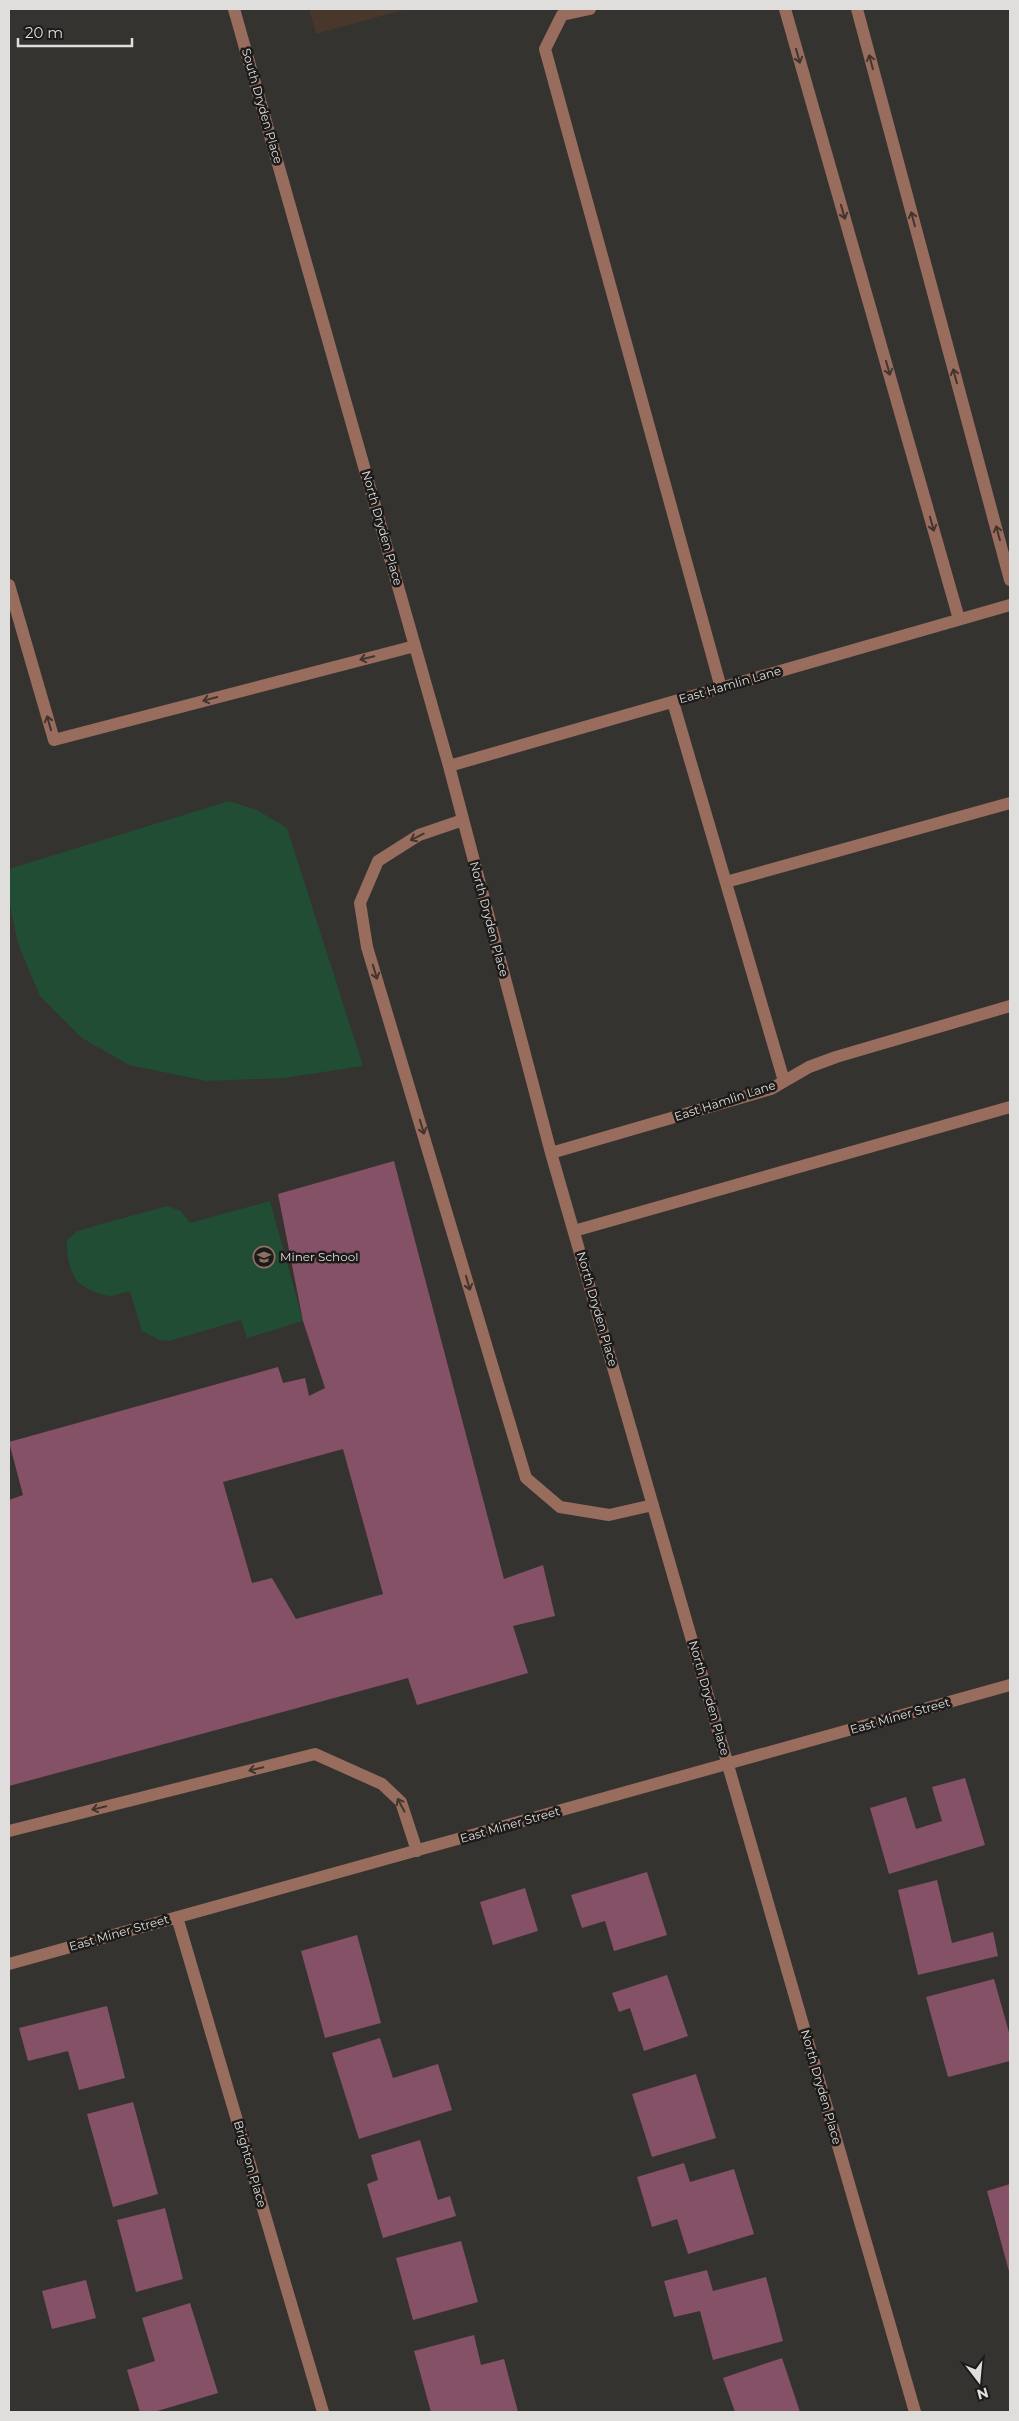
<svg xmlns="http://www.w3.org/2000/svg" width="1019" height="2421" font-family="Montserrat,sans-serif">
  <rect width="100%" height="100%" fill="#353330"/>
  <!-- commercial -->
  <path fill="#47382b" d="M 309,9 L 406,9 L 316,34 Z"/>
  <!-- green -->
  <path fill="#204d33" d="M 229,801 L 257,810 L 287,828 L 363,1066 L 284,1078 L 207,1081 L 129,1065 L 82,1038 L 40,996 L 18,944 L 9,900 L 9,869 Z
    M 270,1201 L 303,1321 L 247,1338 L 241,1320 L 169,1341 L 160,1340 L 142,1331 L 130,1291 C 124,1292 117,1295 111,1296 C 102,1296 84,1288 78,1282 C 70,1274 66,1251 67,1240 L 77,1231 L 167,1206 L 181,1211 L 190,1223 Z"/>
  <!-- building -->
  <path fill="#855167" fill-rule="evenodd" d="M 394,1161 L 504,1579 L 543,1565 L 555,1616 L 513,1626 L 528,1673 L 417,1705 L 408,1678 L 9,1786 L 9,1500 L 23,1495 L 9,1442 L 278,1367 L 283,1383 L 305,1378 L 309,1396 L 325,1388 L 303,1321 L 278,1194 ZM 343,1449 L 383,1594 L 296,1619 L 272,1578 L 252,1583 L 223,1482 Z
    M 965,1778 L 985,1845 L 889,1874 L 870,1808 L 906,1797 L 916,1829 L 942,1821 L 932,1787 Z
    M 647,1872 L 667,1935 L 614,1951 L 605,1921 L 582,1928 L 571,1895 Z
    M 937,1880 L 952,1943 L 993,1932 L 998,1956 L 918,1975 L 898,1890 Z
    M 525,1888 L 538,1931 L 493,1945 L 480,1902 Z
    M 357,1935 L 381,2023 L 325,2038 L 301,1951 Z
    M 667,1975 L 688,2036 L 644,2051 L 630,2008 L 619,2012 L 612,1993 Z
    M 994,1979 L 1010,2036 L 1010,2061 L 948,2077 L 926,1997 Z
    M 107,2006 L 125,2078 L 79,2090 L 68,2051 L 28,2061 L 19,2028 Z
    M 380,2038 L 393,2078 L 438,2064 L 452,2110 L 359,2139 L 332,2053 Z
    M 696,2074 L 716,2138 L 652,2157 L 632,2094 Z
    M 133,2102 L 158,2194 L 113,2207 L 87,2114 Z
    M 420,2140 L 438,2200 L 450,2196 L 456,2216 L 383,2238 L 367,2184 L 378,2180 L 371,2155 Z
    M 684,2163 L 690,2182 L 734,2169 L 754,2234 L 688,2254 L 677,2219 L 652,2227 L 637,2177 Z
    M 1010,2184 L 1010,2275 L 987,2191 Z
    M 165,2208 L 183,2279 L 136,2292 L 117,2220 Z
    M 461,2241 L 478,2302 L 413,2320 L 396,2258 Z
    M 707,2270 L 713,2291 L 766,2277 L 783,2341 L 713,2360 L 700,2311 L 674,2317 L 664,2281 Z
    M 86,2280 L 96,2318 L 52,2329 L 42,2291 Z
    M 190,2303 L 218,2393 L 154,2412 L 140,2412 L 127,2370 L 155,2361 L 142,2318 Z
    M 474,2335 L 481,2365 L 504,2359 L 518,2412 L 431,2412 L 414,2351 Z
    M 782,2358 L 800,2412 L 735,2412 L 723,2378 Z"/>
  <g fill="none" stroke-linecap="round" stroke-linejoin="round">
    <!-- minor -->
    <path stroke="#996d5e" stroke-width="12" d="M 234,9 L 449,766 L 551,1153 L 915,2412
      M 590,9 L 562,15 L 545,49 L 721,688
      M 785,9 L 959,619
      M 857,9 L 1010,580
      M 9,585 L 54,740 L 415,646
      M 673,702 L 784,1081
      M 449,766 L 1010,605
      M 463,820 L 419,835 L 378,861 L 360,903 L 367,947 L 526,1478 L 560,1507 L 609,1515 L 653,1505
      M 726,882 L 1010,803
      M 551,1153 L 771,1089 L 809,1067 L 836,1057 L 1010,1006
      M 574,1231 L 1010,1107
      M 9,1831 L 315,1754 L 382,1784 L 401,1802 L 417,1851
      M 177,1917 L 323,2412
      M 9,1964 L 1010,1685"/>
  </g>
  <!-- one-way arrows -->
  <defs><path id="oneway-shaft" d="M-6 0H5M1.5-3L5.5 0L1.5 3" fill="none" stroke-width="1.6" stroke-linecap="round" stroke-linejoin="round" transform="scale(1.25)"/></defs>
  <g stroke="#42342e">
    <use href="#oneway-shaft" transform="translate(798 56) rotate(74)"/>
    <use href="#oneway-shaft" transform="translate(871 62) rotate(-105)"/>
    <use href="#oneway-shaft" transform="translate(843 212) rotate(74)"/>
    <use href="#oneway-shaft" transform="translate(913 219) rotate(-105)"/>
    <use href="#oneway-shaft" transform="translate(888 368) rotate(74)"/>
    <use href="#oneway-shaft" transform="translate(955 376) rotate(-105)"/>
    <use href="#oneway-shaft" transform="translate(932 524) rotate(74)"/>
    <use href="#oneway-shaft" transform="translate(998 533) rotate(-105)"/>
    <use href="#oneway-shaft" transform="translate(367 658) rotate(166)"/>
    <use href="#oneway-shaft" transform="translate(210 699) rotate(165)"/>
    <use href="#oneway-shaft" transform="translate(49 723) rotate(-106)"/>
    <use href="#oneway-shaft" transform="translate(417 837) rotate(153)"/>
    <use href="#oneway-shaft" transform="translate(375 972) rotate(73)"/>
    <use href="#oneway-shaft" transform="translate(422 1127) rotate(73)"/>
    <use href="#oneway-shaft" transform="translate(468 1283) rotate(74)"/>
    <use href="#oneway-shaft" transform="translate(256 1769) rotate(166)"/>
    <use href="#oneway-shaft" transform="translate(401 1805) rotate(-118)"/>
    <use href="#oneway-shaft" transform="translate(99 1808) rotate(166)"/>
  </g>
  <!-- icons -->
  <defs>
    <g id="school-ring" transform="scale(1.125)"><circle r="9.5" fill="#1c1b1a" stroke="#8d6e63" stroke-width="1.5"/><path d="M0-5L7-2L0 1L-7-2ZM-4 1L0 2.5L4 1V4Q0 6-4 4Z" fill="#8d6e63"/></g>
  </defs>
  <g fill-rule="evenodd">
    <use href="#school-ring" x="264" y="1257"/>
  </g>
  <g text-anchor="middle" stroke-width="5" stroke-linejoin="round" paint-order="stroke">
    <!-- street labels -->
    <g font-size="12" fill="#dfdedc" stroke="#1c1b1a">
      <text transform="translate(262 106) rotate(74)" y="4">South Dryden Place</text>
      <text transform="translate(382 528) rotate(74)" y="4">North Dryden Place</text>
      <text transform="translate(730 685) rotate(-16)" y="4">East Hamlin Lane</text>
      <text transform="translate(489 919) rotate(75)" y="4">North Dryden Place</text>
      <text transform="translate(725 1101) rotate(-18)" y="4">East Hamlin Lane</text>
      <text transform="translate(597 1309) rotate(74)" y="4">North Dryden Place</text>
      <text transform="translate(709 1698) rotate(74)" y="4">North Dryden Place</text>
      <text transform="translate(900 1716) rotate(-16)" y="4">East Miner Street</text>
      <text transform="translate(510 1825) rotate(-16)" y="4">East Miner Street</text>
      <text transform="translate(119 1933) rotate(-16)" y="4">East Miner Street</text>
      <text transform="translate(821 2087) rotate(74)" y="4">North Dryden Place</text>
      <text transform="translate(250 2164) rotate(74)" y="4">Brighton Place</text>
    </g>
    <!-- poi labels -->
    <g font-size="12" fill="#dfdedc" stroke="#1c1b1a" text-anchor="start">
      <text x="280" y="1261">Miner School</text>
    </g>
  </g>
  <!-- border -->
  <rect width="1019" height="2421" fill="none" stroke="#dfdedc" stroke-width="20"/>
  <!-- north arrow -->
  <g transform="translate(979 2381) rotate(164)" stroke="#1c1b1a" stroke-width="4" paint-order="stroke">
  <path d="M0-4L9 19L0 12L-9 19Z" fill="#dfdedc"/>
  <text y="-8" font-size="14" font-weight="bold" text-anchor="middle" fill="#dfdedc">N</text>
  </g>
  <!-- scale -->
  <path d="M18 38v8h114v-8" fill="none" stroke="#dfdedc" stroke-width="2.5"/>
  <text x="25" y="38" font-size="15" fill="#dfdedc" stroke="#1c1b1a" stroke-width="4" paint-order="stroke">20 m</text>
</svg>
